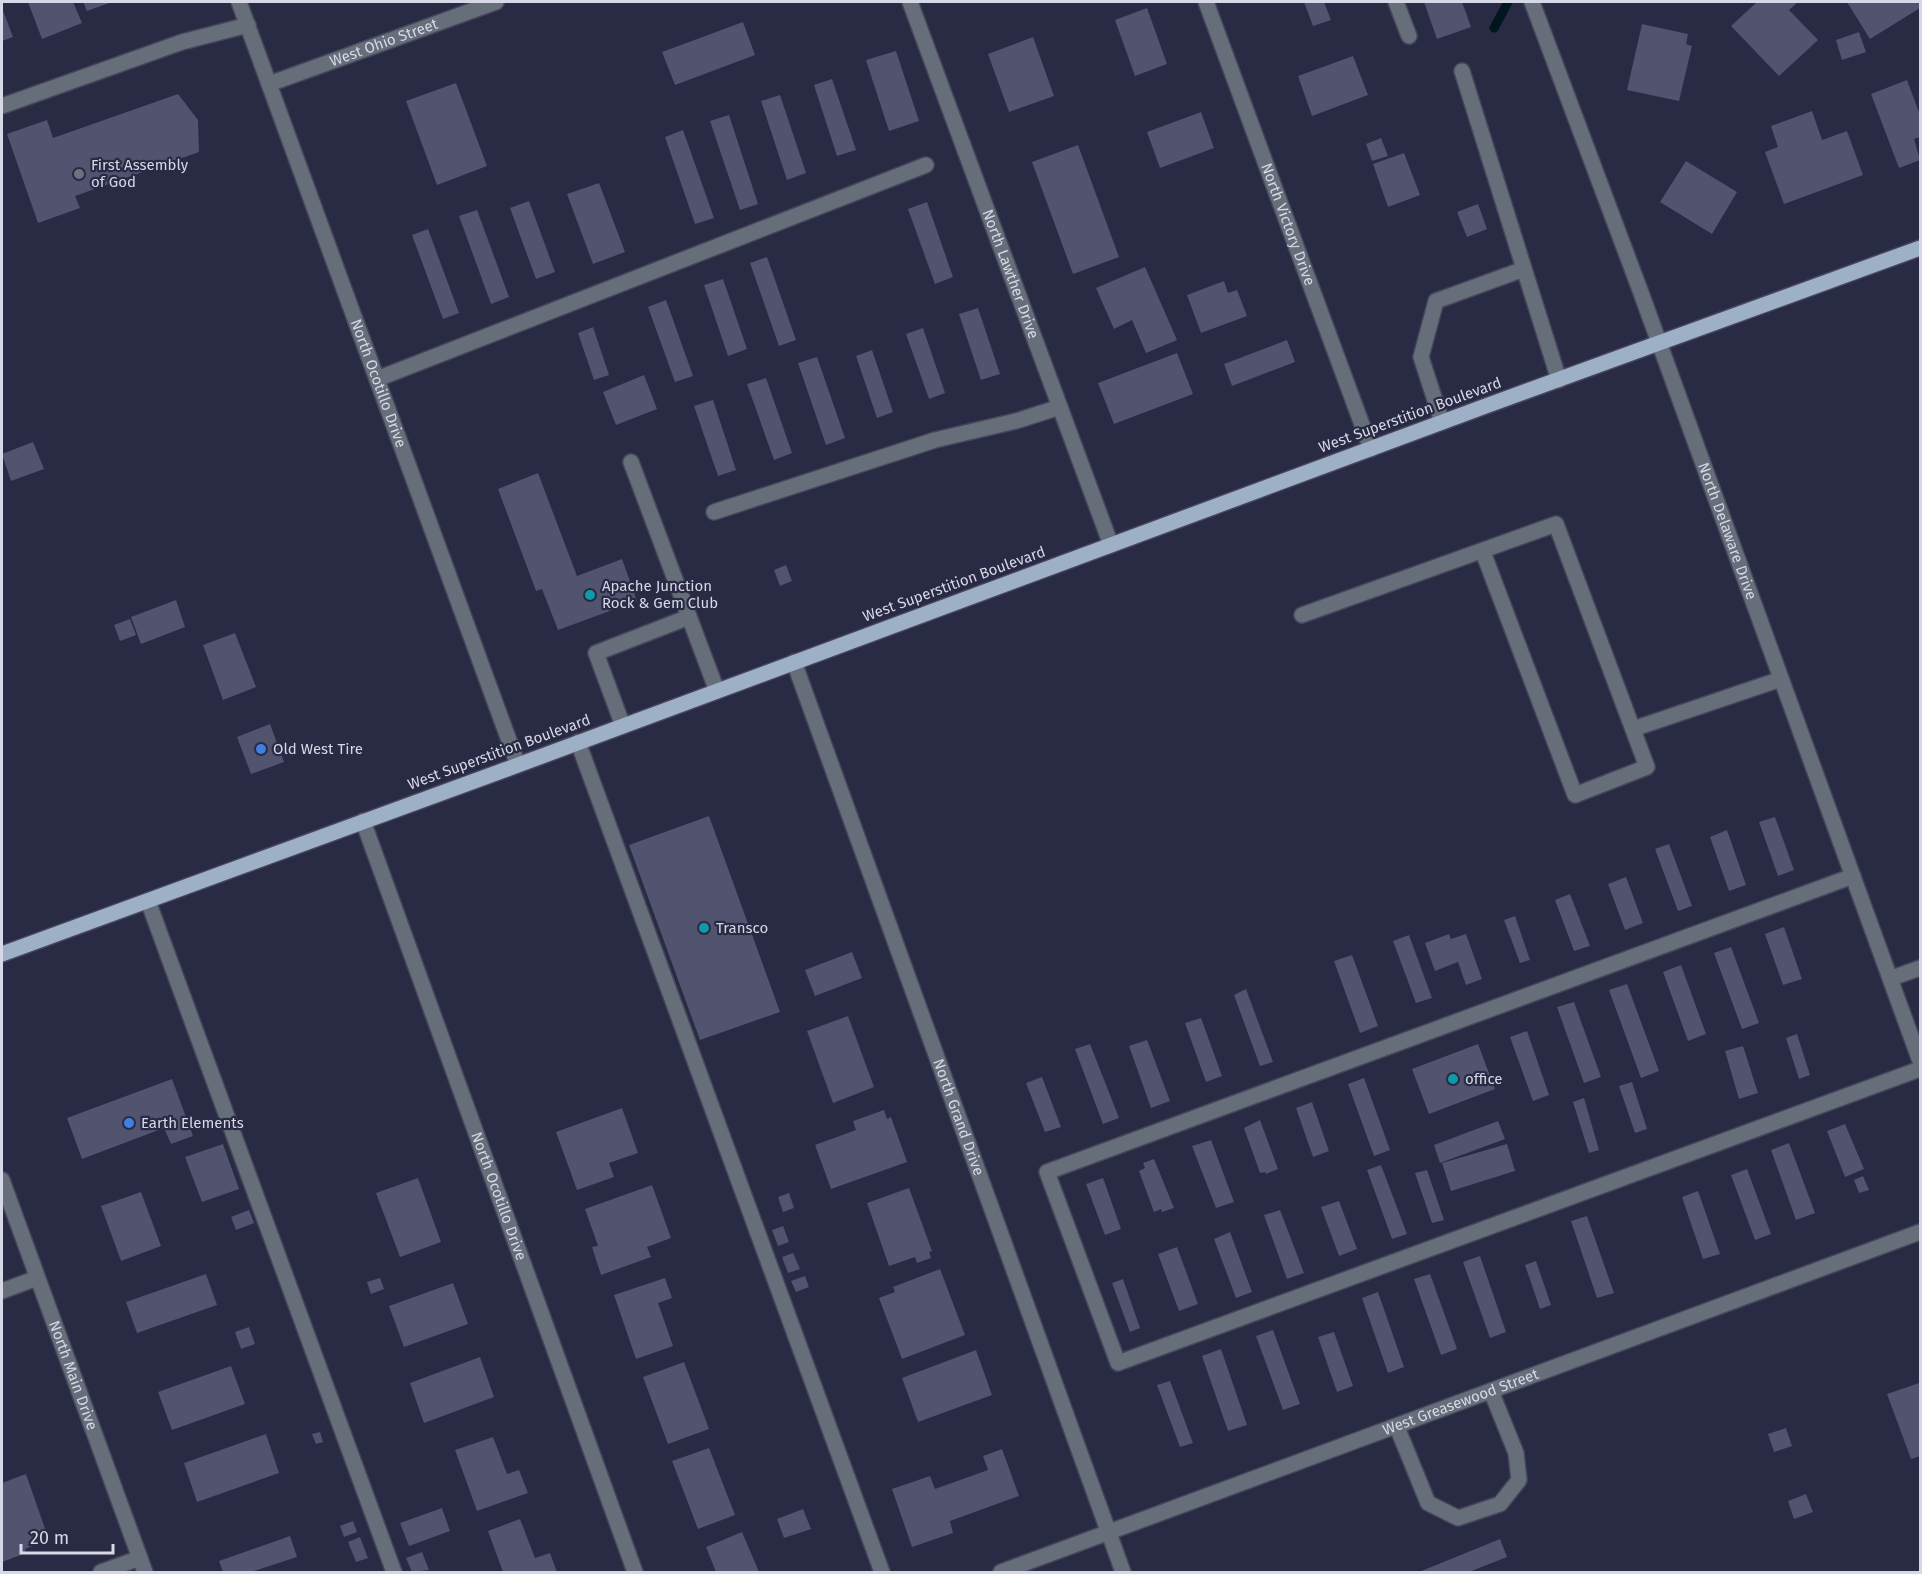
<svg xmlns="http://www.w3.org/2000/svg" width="1922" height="1574" font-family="'Fira Sans',sans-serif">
  <rect width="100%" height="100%" fill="#292a43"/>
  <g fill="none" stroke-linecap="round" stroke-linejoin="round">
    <!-- stream -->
    <path stroke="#00161f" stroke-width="9" d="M 1494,28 L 1508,2"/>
  </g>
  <!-- building -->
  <path fill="#52536f" d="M 28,2 L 73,2 L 82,23 L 42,39 Z
    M 83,2 L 112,2 L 87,11 Z
    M 1304,2 L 1324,2 L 1331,20 L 1313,26 Z
    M 1424,2 L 1462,2 L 1471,27 L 1437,39 Z
    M 1757,2 L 1798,2 L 1789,10 L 1818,40 L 1779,76 L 1731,26 Z
    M 1847,2 L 1920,2 L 1920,8 L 1870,39 Z
    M 2,8 L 13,37 L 2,41 Z
    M 1147,8 L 1167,64 L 1135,76 L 1115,20 Z
    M 743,22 L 755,55 L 675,85 L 662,52 Z
    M 1642,24 L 1688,34 L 1686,44 L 1692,46 L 1679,101 L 1627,90 Z
    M 1859,32 L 1866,52 L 1842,60 L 1836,40 Z
    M 1033,37 L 1054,96 L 1009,112 L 988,54 Z
    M 896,51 L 919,121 L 889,131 L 866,60 Z
    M 1353,56 L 1368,95 L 1312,116 L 1298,76 Z
    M 832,79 L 856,150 L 837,156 L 814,85 Z
    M 1907,80 L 1920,115 L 1920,137 L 1914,139 L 1920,160 L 1899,168 L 1871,94 Z
    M 456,83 L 487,166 L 437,185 L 406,101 Z
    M 178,94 L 198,120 L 199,152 L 75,196 L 80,208 L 38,223 L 7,134 L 47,120 L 53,138 Z
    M 780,95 L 806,173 L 787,180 L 761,101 Z
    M 1812,111 L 1822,140 L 1847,131 L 1863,175 L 1784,204 L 1765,152 L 1778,147 L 1771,126 Z
    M 1201,112 L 1214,148 L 1160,168 L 1147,132 Z
    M 729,115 L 758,204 L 740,210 L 710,121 Z
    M 683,130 L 714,218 L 695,224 L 665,137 Z
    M 1381,138 L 1388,156 L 1372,161 L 1366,144 Z
    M 1078,145 L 1119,257 L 1073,274 L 1032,162 Z
    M 1404,153 L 1420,195 L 1388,207 L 1373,164 Z
    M 1686,161 L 1737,192 L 1712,234 L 1660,202 Z
    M 599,183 L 625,252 L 593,264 L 567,194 Z
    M 529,201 L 555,272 L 536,279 L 510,208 Z
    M 927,202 L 953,277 L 935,284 L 908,209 Z
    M 1478,204 L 1487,229 L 1467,237 L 1457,212 Z
    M 477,210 L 509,297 L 491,304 L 459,216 Z
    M 428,229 L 459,313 L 443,319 L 412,235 Z
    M 767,257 L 796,340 L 779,346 L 750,263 Z
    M 1145,267 L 1177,340 L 1146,353 L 1132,320 L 1114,329 L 1096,288 Z
    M 723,279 L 747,349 L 728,356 L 704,285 Z
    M 1224,281 L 1228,293 L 1237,290 L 1247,316 L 1201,333 L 1187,295 Z
    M 666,300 L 693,376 L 675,382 L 648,307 Z
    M 978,308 L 1000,374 L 981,380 L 959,314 Z
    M 593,327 L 609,375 L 594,380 L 578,333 Z
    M 923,328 L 945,393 L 929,399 L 906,334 Z
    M 1287,340 L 1295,362 L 1232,386 L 1224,364 Z
    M 872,350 L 893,412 L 877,418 L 856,356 Z
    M 1177,353 L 1193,394 L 1114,424 L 1098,383 Z
    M 817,357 L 845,438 L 826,445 L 798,363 Z
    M 644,375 L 657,409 L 616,425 L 603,392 Z
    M 766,378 L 792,453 L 774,460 L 747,384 Z
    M 713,400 L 736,470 L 718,476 L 694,406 Z
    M 33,442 L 44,469 L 11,481 L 2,454 Z
    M 538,473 L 577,576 L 622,559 L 637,601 L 558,630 L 542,589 L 536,591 L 498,489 Z
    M 786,565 L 792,581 L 780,586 L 774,570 Z
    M 176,600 L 185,627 L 141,644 L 131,617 Z
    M 130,619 L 136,635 L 120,641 L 114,625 Z
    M 235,633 L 256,687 L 223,700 L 203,645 Z
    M 270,724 L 284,762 L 251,774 L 237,737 Z
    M 709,816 L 780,1012 L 700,1040 L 629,845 Z
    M 1775,817 L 1794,870 L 1778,876 L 1759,822 Z
    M 1727,830 L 1746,885 L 1729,891 L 1710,837 Z
    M 1669,844 L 1692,906 L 1678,911 L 1655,849 Z
    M 1626,877 L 1643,923 L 1625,930 L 1608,884 Z
    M 1570,894 L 1590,946 L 1574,951 L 1555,900 Z
    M 1515,916 L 1530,960 L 1520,963 L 1504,920 Z
    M 1784,927 L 1802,979 L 1783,985 L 1765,934 Z
    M 1449,934 L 1451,939 L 1466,934 L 1482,979 L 1466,985 L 1458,962 L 1435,971 L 1425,943 Z
    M 1409,935 L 1432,998 L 1416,1003 L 1393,941 Z
    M 1731,947 L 1759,1023 L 1742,1029 L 1714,953 Z
    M 852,952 L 862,978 L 815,996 L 805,970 Z
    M 1352,955 L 1378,1026 L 1360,1033 L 1334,961 Z
    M 1681,965 L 1706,1034 L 1688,1041 L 1663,972 Z
    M 1627,984 L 1659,1071 L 1641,1078 L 1609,990 Z
    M 1246,989 L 1273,1062 L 1260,1066 L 1234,995 Z
    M 1574,1002 L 1601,1077 L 1584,1083 L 1557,1007 Z
    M 848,1016 L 874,1087 L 833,1103 L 807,1031 Z
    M 1201,1018 L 1222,1076 L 1206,1082 L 1185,1023 Z
    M 1527,1031 L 1549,1095 L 1533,1101 L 1510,1037 Z
    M 1797,1034 L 1810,1075 L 1799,1079 L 1786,1038 Z
    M 1147,1040 L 1170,1101 L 1151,1108 L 1129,1046 Z
    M 1090,1044 L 1119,1118 L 1103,1124 L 1075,1049 Z
    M 1478,1044 L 1495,1089 L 1429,1114 L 1412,1069 Z
    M 1743,1046 L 1758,1093 L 1739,1099 L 1725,1051 Z
    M 1042,1077 L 1061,1127 L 1045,1132 L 1026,1083 Z
    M 1364,1078 L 1390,1150 L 1374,1156 L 1348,1084 Z
    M 172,1079 L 193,1136 L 171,1144 L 164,1128 L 82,1159 L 67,1118 Z
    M 1632,1082 L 1647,1129 L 1635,1133 L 1619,1086 Z
    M 1584,1098 L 1599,1150 L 1589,1153 L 1573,1102 Z
    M 1312,1102 L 1329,1151 L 1313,1157 L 1296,1108 Z
    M 622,1108 L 638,1153 L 609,1163 L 614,1177 L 577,1190 L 556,1132 Z
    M 884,1110 L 887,1119 L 891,1117 L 907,1162 L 831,1189 L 815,1145 L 856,1130 L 853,1121 Z
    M 1260,1120 L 1278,1169 L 1266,1174 L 1265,1172 L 1260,1173 L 1244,1128 Z
    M 1498,1121 L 1505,1139 L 1440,1163 L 1434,1145 Z
    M 1845,1124 L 1864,1169 L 1845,1177 L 1827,1131 Z
    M 1211,1140 L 1234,1202 L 1216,1208 L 1192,1146 Z
    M 1789,1143 L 1815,1213 L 1796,1220 L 1771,1150 Z
    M 223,1144 L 239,1189 L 202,1202 L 185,1157 Z
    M 1507,1144 L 1515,1171 L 1451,1191 L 1442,1163 Z
    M 1154,1159 L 1174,1208 L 1162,1212 L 1161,1209 L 1154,1212 L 1139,1171 L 1145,1168 L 1143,1163 Z
    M 1381,1165 L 1407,1234 L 1392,1239 L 1367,1170 Z
    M 1747,1169 L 1771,1234 L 1755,1240 L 1731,1175 Z
    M 1427,1170 L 1444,1220 L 1432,1223 L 1415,1173 Z
    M 1863,1176 L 1869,1190 L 1859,1193 L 1854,1180 Z
    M 418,1178 L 441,1242 L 400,1257 L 376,1193 Z
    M 1103,1178 L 1121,1229 L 1105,1235 L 1086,1184 Z
    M 652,1185 L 671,1238 L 647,1247 L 651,1257 L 601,1275 L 592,1247 L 598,1246 L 585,1209 Z
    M 909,1188 L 932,1251 L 929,1252 L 931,1258 L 917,1263 L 915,1257 L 889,1266 L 867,1203 Z
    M 1698,1191 L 1720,1254 L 1703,1259 L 1682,1197 Z
    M 141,1192 L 161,1246 L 121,1261 L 101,1206 Z
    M 789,1193 L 794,1208 L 783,1212 L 778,1197 Z
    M 1339,1201 L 1357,1249 L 1339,1256 L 1321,1207 Z
    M 249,1210 L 254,1223 L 236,1230 L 231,1217 Z
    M 1280,1210 L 1304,1273 L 1287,1279 L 1264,1215 Z
    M 1587,1216 L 1614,1293 L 1597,1298 L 1571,1221 Z
    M 783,1226 L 789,1242 L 778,1246 L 772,1230 Z
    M 1230,1232 L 1252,1292 L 1236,1298 L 1214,1239 Z
    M 1177,1247 L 1198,1304 L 1179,1311 L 1158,1254 Z
    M 793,1253 L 800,1269 L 788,1273 L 782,1257 Z
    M 1480,1256 L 1506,1332 L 1490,1338 L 1463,1262 Z
    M 1536,1261 L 1551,1305 L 1540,1309 L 1525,1265 Z
    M 940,1269 L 965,1335 L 902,1359 L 879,1298 L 895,1292 L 893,1287 Z
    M 206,1274 L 217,1305 L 137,1333 L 126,1302 Z
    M 1430,1274 L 1457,1349 L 1441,1355 L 1414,1279 Z
    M 805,1276 L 809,1287 L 796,1292 L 791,1281 Z
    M 380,1278 L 384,1289 L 371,1294 L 367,1282 Z
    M 665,1278 L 672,1298 L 658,1303 L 673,1346 L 636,1359 L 614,1295 Z
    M 1123,1279 L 1140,1328 L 1130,1332 L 1112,1283 Z
    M 453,1283 L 468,1324 L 404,1347 L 389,1306 Z
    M 1378,1292 L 1404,1367 L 1388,1373 L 1362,1298 Z
    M 249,1327 L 255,1344 L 241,1349 L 235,1332 Z
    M 1273,1330 L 1300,1404 L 1283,1410 L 1256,1336 Z
    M 1334,1332 L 1353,1386 L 1337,1392 L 1318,1337 Z
    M 1221,1349 L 1247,1425 L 1228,1431 L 1202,1356 Z
    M 976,1350 L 992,1395 L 918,1422 L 902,1378 Z
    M 480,1357 L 494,1397 L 424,1423 L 410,1383 Z
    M 684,1362 L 709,1429 L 668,1444 L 643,1377 Z
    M 231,1366 L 245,1404 L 172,1430 L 158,1392 Z
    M 1170,1381 L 1193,1443 L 1180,1447 L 1157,1385 Z
    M 1919,1383 L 1920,1456 L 1911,1459 L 1887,1394 Z
    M 1786,1428 L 1792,1446 L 1774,1452 L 1768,1434 Z
    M 320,1432 L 323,1442 L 316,1444 L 312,1434 Z
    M 266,1434 L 279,1473 L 197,1502 L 184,1463 Z
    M 493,1437 L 507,1474 L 519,1470 L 528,1493 L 477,1511 L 455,1450 Z
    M 709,1448 L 735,1515 L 698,1529 L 672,1461 Z
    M 1002,1449 L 1019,1496 L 950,1521 L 953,1533 L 912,1547 L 892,1489 L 930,1476 L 935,1489 L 988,1470 L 983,1456 Z
    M 26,1474 L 49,1540 L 25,1549 L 26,1553 L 2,1562 L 2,1483 Z
    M 1806,1494 L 1813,1512 L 1794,1519 L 1788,1501 Z
    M 442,1508 L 450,1531 L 409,1546 L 400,1523 Z
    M 803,1509 L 811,1529 L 784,1538 L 777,1519 Z
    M 520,1519 L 535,1558 L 550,1553 L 557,1572 L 503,1572 L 488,1531 Z
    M 353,1521 L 357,1532 L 344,1537 L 340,1526 Z
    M 742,1532 L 759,1572 L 716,1572 L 706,1547 Z
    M 290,1536 L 297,1557 L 251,1572 L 223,1572 L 219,1561 Z
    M 360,1537 L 368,1558 L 356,1562 L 348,1542 Z
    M 1500,1539 L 1507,1557 L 1469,1572 L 1419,1572 Z
    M 422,1552 L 429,1570 L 412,1572 L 406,1558 Z"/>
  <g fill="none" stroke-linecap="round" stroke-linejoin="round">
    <!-- minor casing -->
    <g stroke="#45465d" stroke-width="18">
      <g id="minor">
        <path id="s1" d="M 239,2 L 518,765"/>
        <path id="s2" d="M 910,2 L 1111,545"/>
        <path id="s3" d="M 1206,2 L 1371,449"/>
        <path d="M 1396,2 L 1409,36"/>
        <path id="s4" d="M 1532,2 L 1640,290 L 1920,1061"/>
        <path d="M 1462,71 L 1559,380"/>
        <path id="s5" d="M 269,84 L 496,2"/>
        <path d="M 2,106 L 182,42 L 248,25"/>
        <path d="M 377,379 L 926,165"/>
        <path d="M 1442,422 L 1421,357 L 1436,301 L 1524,269"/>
        <path d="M 631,462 L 717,691"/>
        <path d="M 714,512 L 935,440 L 1016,421 L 1060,407"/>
        <path d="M 1302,615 L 1556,524 L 1647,767 L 1575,795 L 1483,552"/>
        <path id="s6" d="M 794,662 L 1123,1572"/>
        <path d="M 623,726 L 596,653 L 689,617"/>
        <path d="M 1633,729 L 1781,679"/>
        <path d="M 578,742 L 882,1572"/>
        <path id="s7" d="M 363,821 L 635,1572"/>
        <path d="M 1853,876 L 1047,1172 L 1118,1363 L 1920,1069"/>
        <path d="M 148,901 L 394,1572"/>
        <path d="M 1892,978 L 1920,968"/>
        <path id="s8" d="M 2,1180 L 145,1572"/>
        <path d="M 2,1291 L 37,1278"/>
        <path d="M 1397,1427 L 1428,1503 L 1458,1518 L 1500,1504 L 1519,1480 L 1516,1453 L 1491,1391"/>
        <path d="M 101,1572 L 140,1558"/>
        <path id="s9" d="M 1001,1572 L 1920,1232"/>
      </g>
    </g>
    <!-- major casing -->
    <g stroke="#45465d" stroke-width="18">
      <path id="major" d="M 2,954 L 518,765 L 1483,407 L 1920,248"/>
    </g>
    <!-- minor -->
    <use href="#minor" stroke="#666f79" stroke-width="15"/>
    <!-- major -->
    <use href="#major" stroke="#9db0c6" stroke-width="15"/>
  </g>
  <!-- markers -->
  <circle fill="#6b7280" stroke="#292a43" stroke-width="2" cx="79" cy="174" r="6"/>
  <g fill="#0f9aa8" stroke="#292a43" stroke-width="2">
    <circle cx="590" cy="595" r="6"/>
    <circle cx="704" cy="928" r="6"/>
    <circle cx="1453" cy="1079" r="6"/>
  </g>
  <g fill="#3f7fe0" stroke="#292a43" stroke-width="2">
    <circle cx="261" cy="749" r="6"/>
    <circle cx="129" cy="1123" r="6"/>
  </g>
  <g text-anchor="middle" stroke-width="4.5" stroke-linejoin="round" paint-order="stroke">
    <!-- street labels -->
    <g font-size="15" fill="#d6d8e8" stroke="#292a43">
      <text dy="5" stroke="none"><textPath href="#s5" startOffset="122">West Ohio Street</textPath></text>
      <text dy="5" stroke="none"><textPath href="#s3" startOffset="237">North Victory Drive</textPath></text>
      <text dy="5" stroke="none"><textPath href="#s2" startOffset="290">North Lawther Drive</textPath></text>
      <text dy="5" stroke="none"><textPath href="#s1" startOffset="406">North Ocotillo Drive</textPath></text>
      <text transform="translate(1410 415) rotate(-20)" y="5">West Superstition Boulevard</text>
      <text dy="5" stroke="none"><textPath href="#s4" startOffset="564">North Delaware Drive</textPath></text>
      <text transform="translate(954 584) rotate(-20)" y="5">West Superstition Boulevard</text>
      <text transform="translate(499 752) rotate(-20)" y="5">West Superstition Boulevard</text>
      <text dy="5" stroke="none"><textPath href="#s6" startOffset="484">North Grand Drive</textPath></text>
      <text dy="5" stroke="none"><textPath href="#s7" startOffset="399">North Ocotillo Drive</textPath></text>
      <text dy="5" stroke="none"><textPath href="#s8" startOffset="208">North Main Drive</textPath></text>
      <text dy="5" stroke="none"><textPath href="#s9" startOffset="490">West Greasewood Street</textPath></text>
    </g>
    <!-- poi labels -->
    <g font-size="15" fill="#d6d8e8" stroke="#292a43" text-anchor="start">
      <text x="91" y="170">First Assembly<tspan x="91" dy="17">of God</tspan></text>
      <text x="602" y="591">Apache Junction<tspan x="602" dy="17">Rock &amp; Gem Club</tspan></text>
      <text x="273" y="754">Old West Tire</text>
      <text x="716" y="933">Transco</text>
      <text x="1465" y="1084">office</text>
      <text x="141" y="1128">Earth Elements</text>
    </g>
  </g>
  <!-- border -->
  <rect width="1922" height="1574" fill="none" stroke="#d6d8e8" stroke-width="6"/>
  <!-- scale -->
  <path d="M21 1544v9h92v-9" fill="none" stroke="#d6d8e8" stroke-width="3"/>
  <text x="30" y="1544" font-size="18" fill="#d6d8e8" stroke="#292a43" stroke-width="4.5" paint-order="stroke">20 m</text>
</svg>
